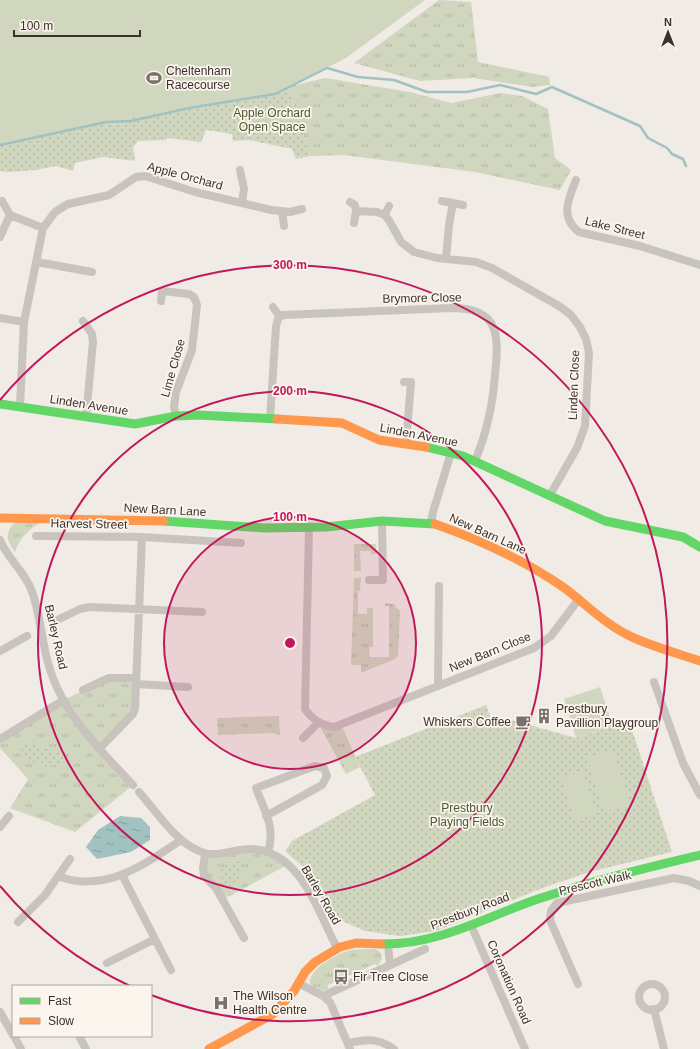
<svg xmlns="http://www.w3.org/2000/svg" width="700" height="1049" font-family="Helvetica,sans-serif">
  <defs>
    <pattern id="grass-tufts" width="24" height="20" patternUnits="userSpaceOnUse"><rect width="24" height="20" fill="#d1d6bf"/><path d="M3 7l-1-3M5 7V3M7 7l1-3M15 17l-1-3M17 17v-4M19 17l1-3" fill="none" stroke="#b4b8a4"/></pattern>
    <pattern id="park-dots" width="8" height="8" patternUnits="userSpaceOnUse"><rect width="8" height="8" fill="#d1d6bf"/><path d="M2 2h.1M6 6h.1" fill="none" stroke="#b4b8a4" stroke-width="1.8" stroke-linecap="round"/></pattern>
    <pattern id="water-ripples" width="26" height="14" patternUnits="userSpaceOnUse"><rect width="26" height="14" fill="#a1c2c1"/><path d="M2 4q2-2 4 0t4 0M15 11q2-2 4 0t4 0" fill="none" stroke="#849e9d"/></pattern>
  </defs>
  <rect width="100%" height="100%" fill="#f0ebe5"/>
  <!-- grass -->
  <path fill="url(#grass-tufts)" d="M 439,0 L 471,2 L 478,62 L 549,77 L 550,85 L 533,87 L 473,78 L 420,81 L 354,63 Z
    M 325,78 L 410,92 L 451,103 L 501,93 L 522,96 L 548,109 L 555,158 L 571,170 L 560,190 L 475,172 L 344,155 L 310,156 L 288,87 Z
    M 42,522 C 29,528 19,539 15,552 C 7,542 4,532 15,523 Z
    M 354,544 L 376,544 L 376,554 L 371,554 L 371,551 L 360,551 L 361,571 L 354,571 Z
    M 354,578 L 361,578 L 360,591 L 358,591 L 358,614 L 367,614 L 367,608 L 373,608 L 373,647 L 369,647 L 370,657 L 389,657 L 389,606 L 385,606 L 385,603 L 395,604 L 395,607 L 400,610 L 398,656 L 395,659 L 361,673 L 361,665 L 351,665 Z
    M 136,678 L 135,709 L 100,749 L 133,785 L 75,832 L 10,808 L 28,779 L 0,748 L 0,739 L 64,700 L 102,681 Z
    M 279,716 L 280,735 L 272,733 L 218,735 L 217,718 Z
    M 318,723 L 341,724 L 360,767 L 346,774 Z
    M 249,849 L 289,864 L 222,900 L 203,872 L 205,854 Z
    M 376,949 L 381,953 L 382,959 L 378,966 L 375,964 L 328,985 L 328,989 C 322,992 315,991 310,984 C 308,969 338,953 351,950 C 359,949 368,949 376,949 Z"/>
  <!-- park -->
  <path fill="url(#park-dots)" d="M 288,87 L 310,156 L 296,159 L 292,149 L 249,140 L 233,141 L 232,134 L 206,130 L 201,142 L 168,138 L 165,140 L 138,141 L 133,147 L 135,161 L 103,157 L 75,163 L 73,171 L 56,166 L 36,170 L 9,172 L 0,171 L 0,145 L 116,120 L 275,94 Z
    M 486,705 L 493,724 L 508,719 L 576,738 L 629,721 L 672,852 L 593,871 L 545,887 L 436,931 L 400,936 L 365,931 L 333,917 L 303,867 L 285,851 L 292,841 L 375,795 L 355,757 Z
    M 27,743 L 60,752 L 66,758 C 51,773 30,766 21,749 L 21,744 Z
    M 240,858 L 243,867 C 241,875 236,886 226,886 L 222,882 L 221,871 L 226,864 Z"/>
  <!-- pitch -->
  <path fill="#d1d6bf" d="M 0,0 L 425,0 L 346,58 L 275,94 L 116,120 L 0,145 Z
    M 600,687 L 613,726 L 576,738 L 564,699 Z
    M 613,750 L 630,805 L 604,812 L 587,757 Z
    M 583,771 L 597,814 L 575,821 L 561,778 Z"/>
  <!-- water -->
  <path fill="url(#water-ripples)" d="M 120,816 L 141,818 L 150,827 L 150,840 L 131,852 L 97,859 L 86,847 L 98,830 Z"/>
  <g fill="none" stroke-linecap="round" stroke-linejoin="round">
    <!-- stream -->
    <path stroke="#a1c2c1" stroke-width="2.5" d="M 0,145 L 106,122 L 131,121 L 189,108 L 275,94 L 327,68 L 358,77 L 394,80 L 427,92 L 467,92 L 500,85 L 536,94 L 552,87 L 640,126 L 648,138 L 667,148 L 672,154 L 683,159 L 686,166"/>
    <!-- street -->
    <path stroke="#c9c3be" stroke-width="8" d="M 240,170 L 244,189 L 242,203
      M 576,180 C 569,198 559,217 579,232 L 640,246 L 700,265
      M 2,201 L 10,215
      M 442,201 L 453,203
      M 350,202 L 355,205 L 356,211 L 377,212 L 385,215 L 390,222 L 401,242 L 414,252 L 437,258 L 476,262 L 492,268 L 559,306 L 571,315 L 580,327 L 586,339 L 589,353 L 585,426 L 577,448 L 550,495
      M 282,211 L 284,226
      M 385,215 L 389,206
      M 354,223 L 356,211
      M 0,237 L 10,215 L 43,228
      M 446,259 L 449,225 L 453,203 L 463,205
      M 37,262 L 92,272
      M 161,301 L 162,291 L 189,294 L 194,297 L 197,305 L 192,350 L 176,392 L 174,407 L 176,416
      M 273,307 L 280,317
      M 0,318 L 24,322
      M 83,321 L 92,334 L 93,342 L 86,417
      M 404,382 L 411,382 L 406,443
      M 20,406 L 24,322 L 43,228 L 55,212 L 68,204 L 109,195 L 136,177 L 145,176 L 195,192 L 271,210 L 290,212 L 302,209
      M 270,419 L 276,326 L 278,319 L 283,315 L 452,308 C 500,308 499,336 495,374 C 493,405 487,432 475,461
      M 431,523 L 433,512 L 451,453
      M 309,528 L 305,709 C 313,720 321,725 334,727 L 534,648 L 551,636 L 578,600
      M 36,536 L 142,537 L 135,709 L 133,714 L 99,749
      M 142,537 L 241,543
      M 0,540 C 7,558 24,571 31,589 C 41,614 41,641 49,666 C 62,713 101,751 133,785
      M 369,580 L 383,580 L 382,521
      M 55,621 L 80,609 L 90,607 L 202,612
      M 0,651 L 27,636
      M 654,682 L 683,763 L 700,795
      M 136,684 L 188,687
      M 438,686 L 439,586
      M 83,690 L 109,678 L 136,678
      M 303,738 L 318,723
      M 0,739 L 64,700
      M 139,792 C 156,811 175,841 199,851 C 216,859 232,849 250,849 C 300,849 318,912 337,948
      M 266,816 L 322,785 L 327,776 L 324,768 L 315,766 L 256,788 C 264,810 276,828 268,852
      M 0,827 L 9,816
      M 205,854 L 203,868 L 204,876 L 216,888 L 244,938
      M 58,876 C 104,894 144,865 181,840
      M 18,922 L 45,895 L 70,859
      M 471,925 L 525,1049
      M 155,939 L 171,970
      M 388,944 L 390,965
      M 107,963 L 155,939 L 122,875
      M 298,983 L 323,996 L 330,1002 L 350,1049
      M 578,984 L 550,920 L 551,911 L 557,903 L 674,878 L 689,881 L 700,886
      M639 997a13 13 0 1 1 26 0a13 13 0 1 1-26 0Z
      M 323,996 L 425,949
      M 654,1009 L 664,1049
      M 0,1012 L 13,1035
      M 14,1036 L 21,1049
      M 79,1036 L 86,1049
      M 349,1043 C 366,1039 379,1038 394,1049"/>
    <!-- fast -->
    <path stroke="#63d668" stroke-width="9" d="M 0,404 L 135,424 L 176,416 L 198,415 L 277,419
      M 426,447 L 463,456 L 605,521 L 683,537 L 700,547
      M 164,521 L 264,528 L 326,527 L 382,521 L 435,524
      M 381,944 C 439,945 485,917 538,899 C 591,881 646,868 700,855"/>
    <!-- slow -->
    <path stroke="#ff974d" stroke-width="9" d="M 277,419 L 342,423 L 379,440 L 426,447
      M 0,518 L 164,521
      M 435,524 C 480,540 524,560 563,587 C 584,602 602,622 626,634 C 646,645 677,653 700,661
      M 209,1049 L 273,1014 L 294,991 L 305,972 L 315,962 L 340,947 L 356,943 L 381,944"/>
  </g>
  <!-- distance rings -->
  <circle cx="290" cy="643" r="126" fill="#c2185b" fill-opacity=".12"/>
  <g fill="none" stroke="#c2185b" stroke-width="2">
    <circle cx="290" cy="643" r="126"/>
    <circle cx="290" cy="643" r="252"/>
    <path d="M130 986A378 378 0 0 1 0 886M0 400A378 378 0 1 1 151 995"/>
  </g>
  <!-- icons -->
  <defs>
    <g id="stadium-bare" transform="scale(1.2)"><path d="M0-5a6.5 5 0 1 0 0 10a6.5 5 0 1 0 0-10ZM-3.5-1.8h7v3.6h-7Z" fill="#7a716c" stroke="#fbf5ee" stroke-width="2.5" paint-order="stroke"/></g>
    <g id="building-bare" transform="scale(1.2)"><path d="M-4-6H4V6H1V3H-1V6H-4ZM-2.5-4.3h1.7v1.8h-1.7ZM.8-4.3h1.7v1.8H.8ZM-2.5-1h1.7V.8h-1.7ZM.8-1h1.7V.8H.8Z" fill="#7a716c" stroke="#fbf5ee" stroke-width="2.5" paint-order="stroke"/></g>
    <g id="cafe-bare" transform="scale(1.2)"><path d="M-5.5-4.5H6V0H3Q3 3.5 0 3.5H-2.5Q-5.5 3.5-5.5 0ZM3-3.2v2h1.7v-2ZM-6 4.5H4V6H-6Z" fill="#7a716c" stroke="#fbf5ee" stroke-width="2.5" paint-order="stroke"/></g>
    <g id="bus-bare" transform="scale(1.2)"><path d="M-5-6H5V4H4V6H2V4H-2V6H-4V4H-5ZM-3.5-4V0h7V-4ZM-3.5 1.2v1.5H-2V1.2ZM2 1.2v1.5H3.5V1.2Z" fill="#7a716c" stroke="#fbf5ee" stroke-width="2.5" paint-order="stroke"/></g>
    <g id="hospital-bare" transform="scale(1.2)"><path d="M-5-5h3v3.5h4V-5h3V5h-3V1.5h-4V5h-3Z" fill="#7a716c" stroke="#fbf5ee" stroke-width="2.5" paint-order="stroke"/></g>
  </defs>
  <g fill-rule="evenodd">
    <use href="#stadium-bare" x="154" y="78"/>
    <use href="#building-bare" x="544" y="716"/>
    <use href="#cafe-bare" x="523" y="722"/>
    <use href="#bus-bare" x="341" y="977"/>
    <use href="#hospital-bare" x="221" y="1003"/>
  </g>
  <g text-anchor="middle" stroke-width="3.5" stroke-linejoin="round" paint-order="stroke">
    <!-- poi labels -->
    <g font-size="12" fill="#3b302b" stroke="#fbf5ee" text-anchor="start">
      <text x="166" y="75">Cheltenham<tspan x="166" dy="14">Racecourse</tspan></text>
      <text x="556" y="713">Prestbury<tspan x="556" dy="14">Pavillion Playgroup</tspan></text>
      <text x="511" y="726" text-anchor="end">Whiskers Coffee</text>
      <text x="353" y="981">Fir Tree Close</text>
      <text x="233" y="1000">The Wilson<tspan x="233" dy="14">Health Centre</tspan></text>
    </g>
    <!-- park labels -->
    <g font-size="12" fill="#4a5a2e" stroke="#fbf5ee">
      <text x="272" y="117">Apple Orchard<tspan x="272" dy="14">Open Space</tspan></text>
      <text x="467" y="812">Prestbury<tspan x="467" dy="14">Playing Fields</tspan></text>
    </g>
    <!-- street labels -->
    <g font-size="12" fill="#3b302b" stroke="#fbf5ee">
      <text transform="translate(185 176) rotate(15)" y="4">Apple Orchard</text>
      <text transform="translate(615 228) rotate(14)" y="4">Lake Street</text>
      <text transform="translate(422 298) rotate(-1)" y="4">Brymore Close</text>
      <text transform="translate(173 368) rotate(-74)" y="4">Lime Close</text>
      <text transform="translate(574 385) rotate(-88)" y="4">Linden Close</text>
      <text transform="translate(89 405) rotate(9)" y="4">Linden Avenue</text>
      <text transform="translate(419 435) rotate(11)" y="4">Linden Avenue</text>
      <text transform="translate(165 510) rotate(3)" y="4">New Barn Lane</text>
      <text transform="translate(89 524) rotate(1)" y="4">Harvest Street</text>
      <text transform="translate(488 534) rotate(24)" y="4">New Barn Lane</text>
      <text transform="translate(56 637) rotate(77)" y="4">Barley Road</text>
      <text transform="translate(490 652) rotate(-22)" y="4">New Barn Close</text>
      <text transform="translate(595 883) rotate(-13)" y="4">Prescott Walk</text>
      <text transform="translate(321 895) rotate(60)" y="4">Barley Road</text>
      <text transform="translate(470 911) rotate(-21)" y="4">Prestbury Road</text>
      <text transform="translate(509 982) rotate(66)" y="4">Coronation Road</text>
    </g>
  </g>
  <circle cx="290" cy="643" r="6" fill="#c2185b" stroke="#fbf5ee" stroke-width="2"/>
  <g font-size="12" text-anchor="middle" font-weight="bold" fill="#c2185b" stroke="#fbf5ee" stroke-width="3.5" stroke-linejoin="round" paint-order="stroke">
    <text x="290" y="269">300 m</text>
    <text x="290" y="395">200 m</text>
    <text x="290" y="521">100 m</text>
  </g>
  <!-- legend -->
  <rect x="12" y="985" width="140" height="52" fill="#fbf5ee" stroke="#aea6a0"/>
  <rect x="20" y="998" width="20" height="6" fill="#63d668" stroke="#aea6a0"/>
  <text x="48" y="1005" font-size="12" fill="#3b302b">Fast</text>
  <rect x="20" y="1018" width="20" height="6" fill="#ff974d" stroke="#aea6a0"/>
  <text x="48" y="1025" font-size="12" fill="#3b302b">Slow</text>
  <!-- north arrow -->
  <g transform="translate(668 32)" stroke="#fbf5ee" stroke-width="3" paint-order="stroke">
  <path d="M0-3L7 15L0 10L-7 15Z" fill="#3b302b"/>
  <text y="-6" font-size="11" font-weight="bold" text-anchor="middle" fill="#3b302b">N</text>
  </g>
  <!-- scale -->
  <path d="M14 30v6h126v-6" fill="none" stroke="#3b302b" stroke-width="2"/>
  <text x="20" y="30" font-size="12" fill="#3b302b" stroke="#fbf5ee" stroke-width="3" paint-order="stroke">100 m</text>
</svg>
